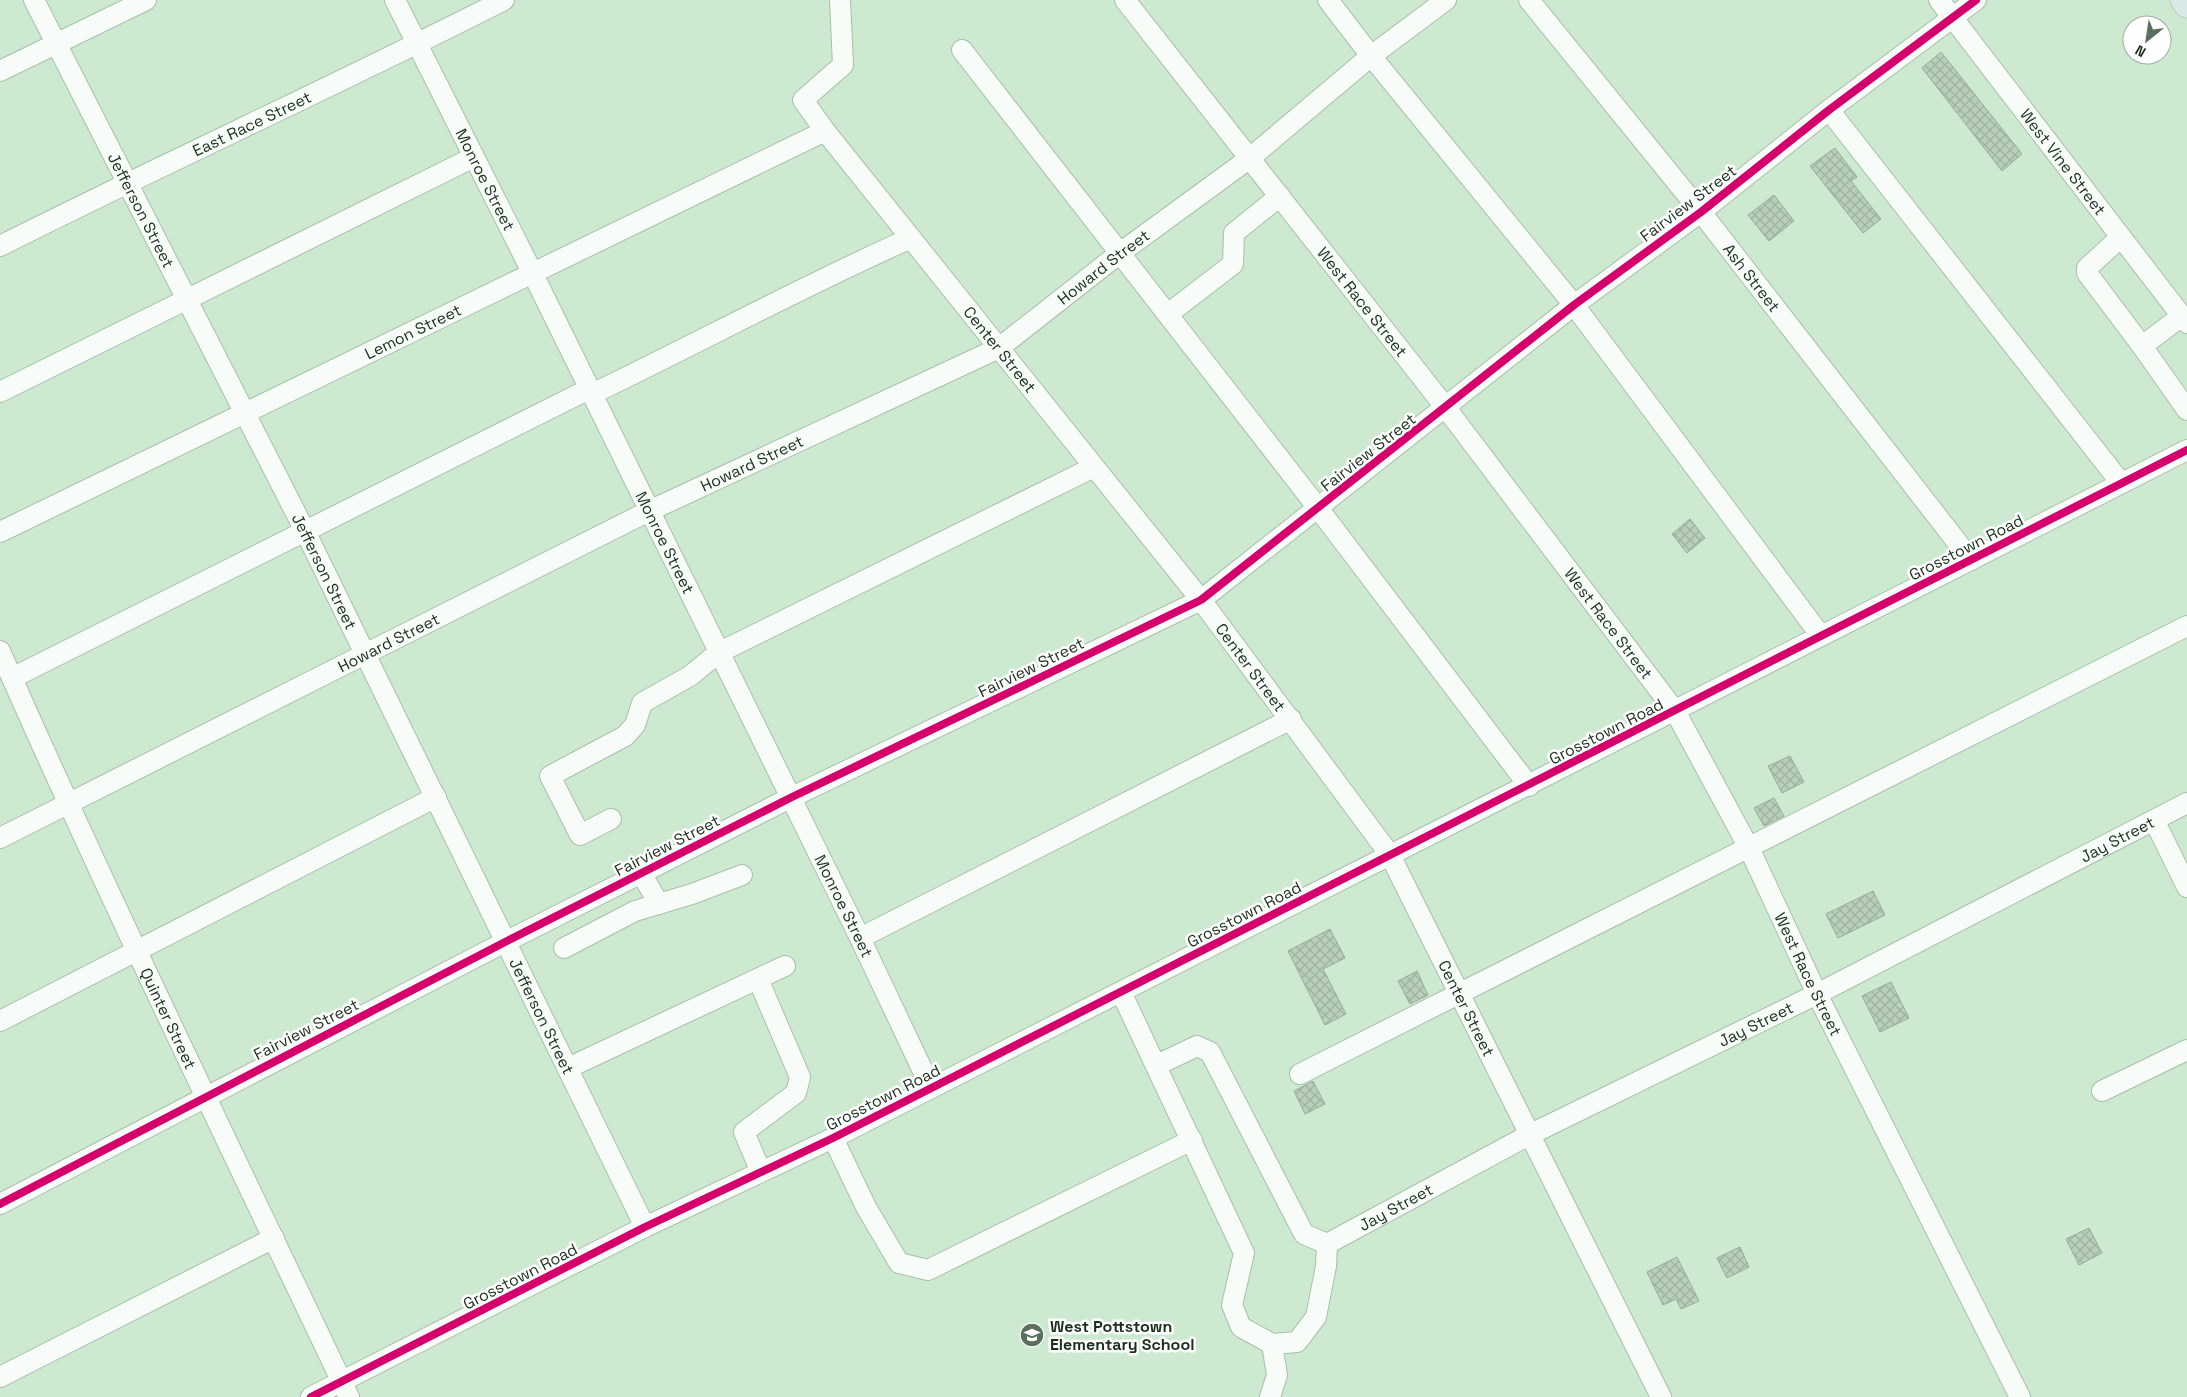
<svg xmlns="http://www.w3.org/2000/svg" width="2187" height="1397" font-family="'Space Grotesk',sans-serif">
  <defs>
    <pattern id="building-cross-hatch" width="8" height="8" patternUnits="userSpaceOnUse" patternTransform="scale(1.25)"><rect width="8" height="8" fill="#b8cfbb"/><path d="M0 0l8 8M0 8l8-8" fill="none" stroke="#9eb2a0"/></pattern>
  </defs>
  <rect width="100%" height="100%" fill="#cdead0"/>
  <!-- building -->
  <path fill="url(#building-cross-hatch)" stroke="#96ad98" d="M 1941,52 L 2022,154 L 2002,171 L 1922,68 Z
    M 1835,148 L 1857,177 L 1851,181 L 1881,219 L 1863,233 L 1810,166 Z
    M 1774,195 L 1794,221 L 1769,241 L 1748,215 Z
    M 1690,519 L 1705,538 L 1687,553 L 1672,534 Z
    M 1790,756 L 1804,782 L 1782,793 L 1768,766 Z
    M 1774,798 L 1784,816 L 1764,826 L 1754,808 Z
    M 1873,891 L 1885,915 L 1838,938 L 1826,914 Z
    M 1330,929 L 1345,958 L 1323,969 L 1346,1014 L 1325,1025 L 1288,951 Z
    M 1417,971 L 1428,995 L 1410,1004 L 1398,981 Z
    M 1891,982 L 1909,1018 L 1880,1032 L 1862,996 Z
    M 1313,1081 L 1325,1104 L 1305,1114 L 1294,1091 Z
    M 2089,1228 L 2102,1253 L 2079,1265 L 2066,1239 Z
    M 1740,1247 L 1749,1267 L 1727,1278 L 1717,1258 Z
    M 1677,1257 L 1699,1301 L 1681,1309 L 1676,1299 L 1663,1305 L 1647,1272 Z"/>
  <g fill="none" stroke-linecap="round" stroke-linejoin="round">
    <!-- minor casing -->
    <g stroke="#a8bfaa" stroke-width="22">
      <g id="minor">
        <path id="s1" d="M 34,0 L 305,531 L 645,1227"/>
        <path id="s2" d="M 395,0 L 532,272 L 860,938 L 931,1088"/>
        <path id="s3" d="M 840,0 L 843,65 L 803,100 L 825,131 L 1201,600 L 1390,855 L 1661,1397"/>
        <path id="s4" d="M 1125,0 L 1446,408 L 1675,711 L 1749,848 L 1817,994 L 2020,1397"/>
        <path d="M 1328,0 L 1371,56 L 1574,305 L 1821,636"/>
        <path id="s5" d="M 1529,0 L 1701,212 L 1971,560"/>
        <path id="s6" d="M 1939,0 L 2187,323"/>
        <path d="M 962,50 L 1318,508 L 1529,786"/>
        <path d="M 0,71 L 146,0"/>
        <path d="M 1829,110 L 2121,483"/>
        <path d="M 2121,237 L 2087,268 L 2087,273 L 2142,346"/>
        <path id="s7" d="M 0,246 C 167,162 337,85 504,0"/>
        <path d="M 1168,314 L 1233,264 L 1234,233 L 1280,196"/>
        <path d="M 2182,316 L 2142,346 L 2187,410"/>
        <path d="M 0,392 L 474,157"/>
        <path d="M 592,394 C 698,343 803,286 911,238"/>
        <path id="s8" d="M 0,532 L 825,131"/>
        <path id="s9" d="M 0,651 C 111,903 231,1149 349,1397"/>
        <path d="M 12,678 L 589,389"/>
        <path d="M 611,819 L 580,835 L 550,776 L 625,736 L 635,725 L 642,703 L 690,676 L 718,653 L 1094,467"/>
        <path d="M 2154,820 L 2187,887"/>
        <path id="s10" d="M 0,838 L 649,511 L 999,348 L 1120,253 L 1250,158 L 1371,56 L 1446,0"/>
        <path d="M 641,873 L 659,904"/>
        <path d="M 860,938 L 1291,719"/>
        <path d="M 564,948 L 635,911 L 692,894 L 742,875"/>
        <path d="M 758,979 L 800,1077 L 796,1093 L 744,1132 L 761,1172"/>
        <path d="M 1121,992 L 1244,1253 L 1232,1305 L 1241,1327 L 1272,1344 L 1297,1342 L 1316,1317 L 1326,1266 L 1327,1244"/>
        <path d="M 0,1021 L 436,797"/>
        <path d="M 1157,1065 L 1197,1046 L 1210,1052 L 1304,1234 L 1327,1244"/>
        <path d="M 568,1068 L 785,966"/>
        <path d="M 1300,1074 L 2187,626"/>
        <path d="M 2102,1091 L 2187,1050"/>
        <path d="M 833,1138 L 866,1207 L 899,1263 L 928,1270 L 1192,1140"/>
        <path d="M 0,1204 L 507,941 L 790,798 L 1201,600 L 1574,305 L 1701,212 L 1829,110 L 1976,0"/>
        <path id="s11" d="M 1327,1244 L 1529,1135 L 1817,994 L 2187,803"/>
        <path d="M 0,1377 L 274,1238"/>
        <path d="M 311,1397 L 645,1227 L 833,1138 L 2187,450"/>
        <path d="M 1270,1397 L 1277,1375 L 1272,1344"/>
      </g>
    </g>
    <!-- major casing -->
    <g stroke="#bfcec1" stroke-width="27">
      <path id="major" d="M 2183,0 L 2187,5"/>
    </g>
    <!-- minor -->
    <use href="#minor" stroke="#f8fcf8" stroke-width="20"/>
    <!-- major -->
    <use href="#major" stroke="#d8eae8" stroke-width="25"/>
    <!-- cycleway casing -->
    <g stroke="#fff" stroke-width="11">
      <path id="cycleway" d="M 0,1204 L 507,941 L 790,798 L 1201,600 L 1574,305 L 1701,212 L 1829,110 L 1976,0
        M 311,1397 L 645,1227 L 833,1138 L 2187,450"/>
    </g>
    <!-- cycleway -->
    <use href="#cycleway" stroke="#d6006c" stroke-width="8"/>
  </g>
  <!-- icons -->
  <defs>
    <g id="school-disc" transform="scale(1.25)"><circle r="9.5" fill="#59715c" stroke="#fff"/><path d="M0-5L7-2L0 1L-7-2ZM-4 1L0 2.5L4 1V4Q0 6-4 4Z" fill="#fff"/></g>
  </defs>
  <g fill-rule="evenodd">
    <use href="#school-disc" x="1032" y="1335"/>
  </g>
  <g text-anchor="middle" stroke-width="5" stroke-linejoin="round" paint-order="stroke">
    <!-- street labels -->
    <g font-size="16" fill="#1a301d" stroke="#fff">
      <text dy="6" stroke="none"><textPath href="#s7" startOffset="280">East Race Street</textPath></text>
      <text dy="6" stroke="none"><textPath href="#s6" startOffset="204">West Vine Street</textPath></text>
      <text dy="6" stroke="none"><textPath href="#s2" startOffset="201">Monroe Street</textPath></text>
      <text transform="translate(1688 203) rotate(-37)" y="6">Fairview Street</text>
      <text dy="6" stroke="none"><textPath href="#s1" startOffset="236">Jefferson Street</textPath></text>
      <text dy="6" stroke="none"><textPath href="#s10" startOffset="1245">Howard Street</textPath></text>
      <text dy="6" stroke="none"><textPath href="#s5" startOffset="356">Ash Street</textPath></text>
      <text dy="6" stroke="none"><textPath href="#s4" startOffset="384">West Race Street</textPath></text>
      <text dy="6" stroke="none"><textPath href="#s8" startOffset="459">Lemon Street</textPath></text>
      <text dy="6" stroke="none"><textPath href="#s3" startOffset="436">Center Street</textPath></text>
      <text transform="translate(1368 452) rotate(-38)" y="6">Fairview Street</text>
      <text dy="6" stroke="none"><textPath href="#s10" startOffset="840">Howard Street</textPath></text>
      <text dy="6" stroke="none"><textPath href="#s2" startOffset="606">Monroe Street</textPath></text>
      <text transform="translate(1966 547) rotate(-27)" y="6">Grosstown Road</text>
      <text dy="6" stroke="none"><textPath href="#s1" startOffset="641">Jefferson Street</textPath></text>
      <text dy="6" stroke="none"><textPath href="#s4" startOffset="789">West Race Street</textPath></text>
      <text dy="6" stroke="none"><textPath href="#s10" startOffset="435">Howard Street</textPath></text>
      <text transform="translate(1031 667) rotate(-26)" y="6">Fairview Street</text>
      <text dy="6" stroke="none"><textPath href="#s3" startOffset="841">Center Street</textPath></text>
      <text transform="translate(1606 731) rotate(-27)" y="6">Grosstown Road</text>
      <text dy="6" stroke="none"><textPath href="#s11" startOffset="888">Jay Street</textPath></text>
      <text transform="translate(667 845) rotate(-27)" y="6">Fairview Street</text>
      <text dy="6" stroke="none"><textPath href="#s2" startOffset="1011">Monroe Street</textPath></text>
      <text transform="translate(1244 914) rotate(-27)" y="6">Grosstown Road</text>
      <text dy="6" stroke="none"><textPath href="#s4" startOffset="1194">West Race Street</textPath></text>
      <text dy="6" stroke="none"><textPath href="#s3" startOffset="1246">Center Street</textPath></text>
      <text dy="6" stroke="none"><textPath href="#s1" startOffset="1136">Jefferson Street</textPath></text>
      <text dy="6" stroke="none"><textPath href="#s9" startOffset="404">Quinter Street</textPath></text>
      <text dy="6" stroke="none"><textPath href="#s11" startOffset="482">Jay Street</textPath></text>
      <text transform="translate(306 1029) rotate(-27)" y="6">Fairview Street</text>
      <text transform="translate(883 1097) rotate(-27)" y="6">Grosstown Road</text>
      <text dy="6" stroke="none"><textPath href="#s11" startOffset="78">Jay Street</textPath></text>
      <text transform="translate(520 1276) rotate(-27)" y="6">Grosstown Road</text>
    </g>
    <!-- poi labels -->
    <g font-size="16" font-weight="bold" fill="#1a301d" stroke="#fff" text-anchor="start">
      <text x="1050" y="1332">West Pottstown<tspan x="1050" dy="18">Elementary School</tspan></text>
    </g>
  </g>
  <!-- north arrow -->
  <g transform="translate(2147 40) rotate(210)"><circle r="24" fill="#ffffff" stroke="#a3aca5"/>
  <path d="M0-4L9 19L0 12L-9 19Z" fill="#59715c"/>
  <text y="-8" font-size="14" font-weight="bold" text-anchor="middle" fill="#1a301d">N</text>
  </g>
</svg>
